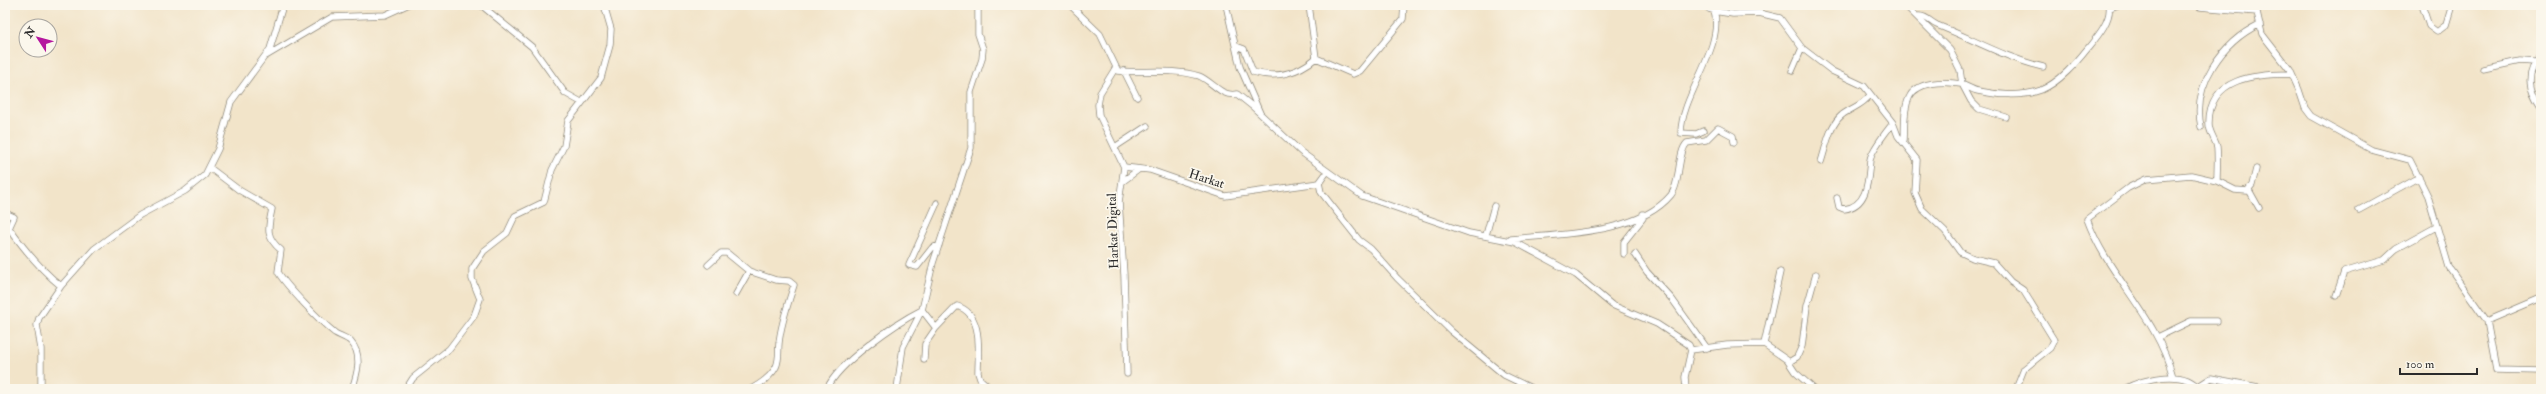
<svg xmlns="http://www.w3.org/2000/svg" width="2546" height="394" font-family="'IM FELL Double Pica',serif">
  <rect width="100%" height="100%" fill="#fbf7ec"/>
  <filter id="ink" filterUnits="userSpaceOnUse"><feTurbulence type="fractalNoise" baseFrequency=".025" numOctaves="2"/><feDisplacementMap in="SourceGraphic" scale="8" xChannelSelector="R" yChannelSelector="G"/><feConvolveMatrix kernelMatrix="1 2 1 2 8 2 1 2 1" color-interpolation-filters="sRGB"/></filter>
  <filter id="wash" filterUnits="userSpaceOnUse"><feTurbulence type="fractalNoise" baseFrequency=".012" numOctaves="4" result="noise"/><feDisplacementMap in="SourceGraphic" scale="16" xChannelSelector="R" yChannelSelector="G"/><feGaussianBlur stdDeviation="0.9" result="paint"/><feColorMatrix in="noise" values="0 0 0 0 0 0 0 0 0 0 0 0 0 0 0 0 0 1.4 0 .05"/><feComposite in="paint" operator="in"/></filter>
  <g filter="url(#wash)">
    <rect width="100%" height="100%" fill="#f2e4c9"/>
  </g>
  <g filter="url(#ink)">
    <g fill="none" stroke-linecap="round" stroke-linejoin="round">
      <!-- minor casing -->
      <g stroke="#8e887a" stroke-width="7">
        <path id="minor" d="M 481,5 L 532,47 L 565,93 L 581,102
          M 1070,5 L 1100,34 L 1116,67
          M 1226,5 L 1240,67 L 1260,113
          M 1706,5 L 1709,9 L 1720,12 L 1733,14 L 1759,13 L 1780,18 L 1802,48 L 1832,71 L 1864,86 L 1893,123 L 1898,136 L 1917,160 L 1915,193 L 1922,209 L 1945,231 L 1960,252 L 1973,258 L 1994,263 L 2011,282 L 2023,290 L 2054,340 L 2050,348 L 2024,369 L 2016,389
          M 1905,5 L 1950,50 L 1960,70 L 1962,84 L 1971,101 L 1979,109 L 2006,117
          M 2422,5 L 2429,26 L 2437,32 L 2446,25 L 2452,5
          M 2200,7 L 2257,12 L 2262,34 L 2290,70 L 2299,90 L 2305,108 L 2311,116 L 2372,150 L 2410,160 L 2428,196 L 2449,267 L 2487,321 L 2496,370 L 2541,371
          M 2110,8 L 2118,5
          M 1918,16 C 1926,15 1930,22 1937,25 C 1973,39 2005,58 2043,67
          M 1236,46 L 1244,49 L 1253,72 C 1276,79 1298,73 1316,58 L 1309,5
          M 266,56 L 332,17 L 385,15 L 407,5
          M 2541,56 C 2525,73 2528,89 2541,108
          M 1316,58 L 1353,74 L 1360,71 L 1403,19 L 1404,5
          M 2483,69 L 2520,61 L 2534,62
          M 1124,71 L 1137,97
          M 1792,71 L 1802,48
          M 2201,127 C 2192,85 2222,42 2260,24
          M 1703,131 L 1696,134 L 1681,133 C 1681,95 1725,47 1714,11
          M 1904,140 C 1905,127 1903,110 1909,98 C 1916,81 1945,81 1961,84 C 1967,86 1972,90 1978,91 C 1997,95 2023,97 2041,90 C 2060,82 2076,63 2088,48 C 2097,37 2112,20 2109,5
          M 1115,147 L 1147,126
          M 1821,162 C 1826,147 1829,126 1842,115 C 1852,107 1862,106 1870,95
          M 1124,167 L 1150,170 L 1225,196 L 1319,183 L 1327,172
          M 210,168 L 239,190 L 272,209 C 268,228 265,237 281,250 L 278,272 C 287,287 321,322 335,333 C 340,336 348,338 351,342 C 363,355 357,375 352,389
          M 2217,181 L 2235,190 L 2247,191 L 2252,185 L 2256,169
          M 1122,182 L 1138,170
          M 1319,183 L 1321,192 L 1359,240 L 1371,249 L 1397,278 L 1451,331 L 1504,375 L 1533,389
          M 2249,190 L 2259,208
          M 1837,198 L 1839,207 L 1844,209 C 1869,206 1868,178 1870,160 C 1871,150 1887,131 1893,123
          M 937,203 L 909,265 L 917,267 L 932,248 L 939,245
          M 2359,210 L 2419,177
          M 5,213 L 14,217 L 9,228 C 24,249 41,270 61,286
          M 1486,235 L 1494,206
          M 1511,239 C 1558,234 1638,235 1671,195 C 1681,182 1677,153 1687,143 L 1706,140 L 1718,128 L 1733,136 L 1734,142
          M 1624,254 L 1624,242 L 1643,218 L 1643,214
          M 1635,254 L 1647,272 L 1672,299 L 1707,348
          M 708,265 L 721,253 L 727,253 L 749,271
          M 736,294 L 749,271 L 776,280 L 789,281 L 794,285 C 788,304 781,323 779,343 C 778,351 780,358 776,367 C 771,377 760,384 751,389
          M 2336,296 L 2344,272 L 2384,260 L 2396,249 L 2436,227
          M 2487,321 L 2541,298
          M 2158,337 L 2191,321 L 2217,321
          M 1764,344 L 1780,272
          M 1691,350 L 1727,345 L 1764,344 L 1787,360 L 1795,372 L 1814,389
          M 924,359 L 925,344 L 936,328
          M 1789,362 L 1797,357 L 1802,346 L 1807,306 L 1816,274
          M 1127,374 L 1124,275 L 1119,202 L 1124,167 L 1099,115 L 1098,105 L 1100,93 L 1116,67 L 1118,71 C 1144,73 1174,68 1199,76 C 1212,81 1222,98 1237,94 L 1252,106 L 1301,152 L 1362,196 L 1469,233 L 1515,242 L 1576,275 L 1612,305 L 1657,324 L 1689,345 L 1691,350 L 1685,377 L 1686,389
          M 2173,377 C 2156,314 2108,277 2087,219 L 2128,188 L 2146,179 L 2191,175 L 2217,181 C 2217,170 2218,158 2217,147 C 2215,139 2209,132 2209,124 C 2208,77 2256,74 2291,74
          M 2197,387 L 2211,378 L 2269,389
          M 41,389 L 41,349 L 37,325 L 39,318 L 61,286 L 94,249 L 140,215 L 185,191 L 205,175 L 218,149 L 231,102 L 270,49 L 283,5
          M 406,389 L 413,378 L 449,349 L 474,316 L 480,299 L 472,279 L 472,269 L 484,251 L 507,233 L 515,216 L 544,202 L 552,170 L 564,146 L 568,121 L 601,78 L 610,45 L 611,29 L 604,5
          M 827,389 C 838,363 896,323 922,310 L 936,328 L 957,306 C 984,314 978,352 978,373 L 980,379 L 991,389
          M 897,389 L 903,347 L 922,310 L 933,263 L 971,148 L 971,92 L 982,59 L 983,49 L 978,34 L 978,5
          M 2124,389 C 2143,379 2184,368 2199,389"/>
      </g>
      <!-- minor -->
      <use href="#minor" stroke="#fff" stroke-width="5.5"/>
    </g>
  </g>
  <g text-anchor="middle" stroke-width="3.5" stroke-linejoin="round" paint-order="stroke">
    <!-- street labels -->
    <g font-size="13" fill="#2b2b2b" stroke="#fbf7ec">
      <text transform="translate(1207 178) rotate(18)" y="5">Harkat</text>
      <text transform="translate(1112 231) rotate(-92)" y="5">Harkat Digital</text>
    </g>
  </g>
  <!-- margin -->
  <rect width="2546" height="394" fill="none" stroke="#fbf7ec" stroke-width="20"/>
  <!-- north arrow -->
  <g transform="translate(38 38) rotate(306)"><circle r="19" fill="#fbf7ec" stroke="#a8a59f"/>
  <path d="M0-3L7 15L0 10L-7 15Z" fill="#b5179e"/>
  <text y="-6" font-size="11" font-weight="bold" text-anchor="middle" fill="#2b2b2b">N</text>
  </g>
  <!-- scale -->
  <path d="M2400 368v6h77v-6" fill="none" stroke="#2b2b2b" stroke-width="2"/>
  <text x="2406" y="368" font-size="12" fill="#2b2b2b" stroke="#fbf7ec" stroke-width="3" paint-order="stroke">100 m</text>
</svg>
